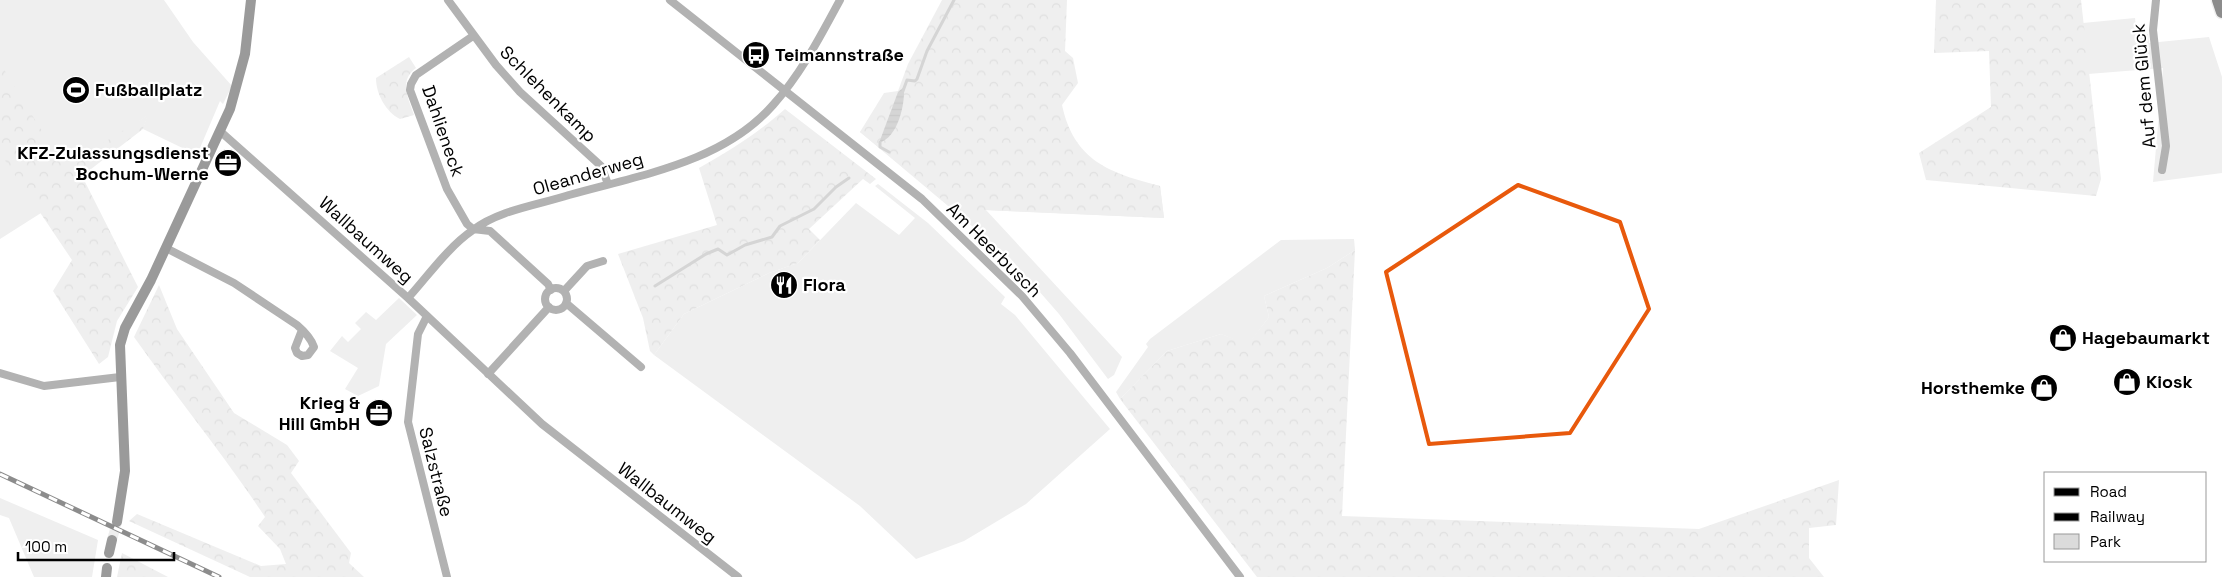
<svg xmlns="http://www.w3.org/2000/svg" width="2222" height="577" font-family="'Space Grotesk',sans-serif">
  <defs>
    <pattern id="forest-crowns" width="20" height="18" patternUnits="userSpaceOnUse" patternTransform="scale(1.25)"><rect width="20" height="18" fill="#dbdbdb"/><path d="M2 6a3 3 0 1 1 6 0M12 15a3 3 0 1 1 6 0" fill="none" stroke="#bababa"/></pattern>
    <pattern id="water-rules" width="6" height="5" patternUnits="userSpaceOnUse" patternTransform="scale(1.25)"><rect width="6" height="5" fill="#a2a2a2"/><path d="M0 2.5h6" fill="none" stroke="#8a8a8a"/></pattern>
  </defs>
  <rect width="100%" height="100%" fill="#fff"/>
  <!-- green -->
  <path fill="#dbdbdb" d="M 0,0 L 164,0 L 193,42 L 232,86 L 223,104 L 220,101 L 197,155 L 143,129 L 147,116 L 28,193 L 41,213 L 0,239 Z
    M 2135,18 L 2137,35 L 2148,34 L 2149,43 L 2209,37 L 2222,77 L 2222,173 L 2153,182 L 2163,68 L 2088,74 L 2083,23 Z
    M 898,91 L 1010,154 L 1160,186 L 1164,218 L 986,210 L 1122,357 L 1114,375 L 1108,379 L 1059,314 L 1010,258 L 860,132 L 884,93 Z
    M 878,184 L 928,223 L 1005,297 L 1001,304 L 1015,315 L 1110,429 L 1026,504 L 964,541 L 916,559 L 860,506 L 654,355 L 684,314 L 769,273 L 798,263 L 856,203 L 899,235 L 915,218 L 875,186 Z
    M 1354,239 L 1355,250 L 1327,268 L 1264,296 L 1269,317 L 1248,345 L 1221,334 L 1167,351 L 1120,399 L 1116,392 L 1148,347 L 1146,344 L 1150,339 L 1281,240 Z
    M 399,298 L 417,315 L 386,344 L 379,386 L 358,396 L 345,389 L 358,368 L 330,351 L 342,336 L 348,342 L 361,329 L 355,323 L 366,312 L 376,320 Z
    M 0,498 L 98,540 L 92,577 L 34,577 L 9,518 L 0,515 Z"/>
  <!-- forest -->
  <path fill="url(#forest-crowns)" d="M 942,0 L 1067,0 L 1065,51 L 1073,58 L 1078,83 L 1062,105 C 1074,161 1110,173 1160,186 L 1164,218 L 985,210 L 963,216 L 860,132 L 898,91 L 908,64 Z
    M 1936,0 L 2081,0 L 2101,179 L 2096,196 L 1926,180 L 1919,153 L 1991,107 L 1989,51 L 1934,53 Z
    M 409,57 L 416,68 C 399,80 408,98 414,115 L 400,119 C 386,112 376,94 376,78 Z
    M 0,63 L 40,128 L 68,165 L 148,115 L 143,129 L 82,176 L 138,287 L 117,321 L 108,357 L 99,364 L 53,291 L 72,260 L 0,153 Z
    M 785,109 L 876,179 L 870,184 L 863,179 L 809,229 L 820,240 L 798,263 L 769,273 L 684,314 L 654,355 L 650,351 L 643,318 L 618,254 L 717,225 L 699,168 C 731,150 758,133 785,109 Z
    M 1355,250 L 1342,516 L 1699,529 L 1839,480 L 1836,525 L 1809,528 L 1809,558 L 1824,577 L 1257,577 L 1120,399 L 1167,351 L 1221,334 L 1248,344 L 1269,317 L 1264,296 L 1327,268 Z
    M 159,285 L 177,329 L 234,413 L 287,445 L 299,461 L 291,473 L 351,553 L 349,563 L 364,577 L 250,577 L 129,521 L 137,514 L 261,566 L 286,564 L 280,549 L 258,526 L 265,517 C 224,455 177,398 134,337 Z
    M 122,553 L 168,577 L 117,577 Z"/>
  <!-- water -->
  <path fill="url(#water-rules)" d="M 904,87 C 905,105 898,137 879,143 L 898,92 Z"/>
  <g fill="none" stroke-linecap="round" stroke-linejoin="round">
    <!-- stream -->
    <path stroke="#a2a2a2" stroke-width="3" d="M 903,91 L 907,80 L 915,81 L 917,79 L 927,51 L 954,0
      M 880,142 L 880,147 L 889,152
      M 655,286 L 706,254 L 718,249 L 727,255 L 745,245 L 772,237 L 780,226 L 814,209 L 836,187 L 849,178"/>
    <!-- secondary-tunnel -->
    <path stroke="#d9d9d9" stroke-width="10" stroke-dasharray="10 5" stroke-linecap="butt" d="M 112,540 L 117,522"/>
    <!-- primary casing -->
    <g stroke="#dbdbdb" stroke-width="15">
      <path id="primary" d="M 2218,0 L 2222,12"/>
    </g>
    <!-- street -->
    <path stroke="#545454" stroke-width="8" d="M 448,0 L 496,65 L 520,92 L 601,166 L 608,184
      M 670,0 L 922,199 L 1022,296 L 1070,353 L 1240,577
      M 2156,0 L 2153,30 L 2166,146 L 2162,170
      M 473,36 L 416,75 L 411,84 L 410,90 L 447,189 L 467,224 L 473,229
      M 221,132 L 408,298 L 542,424 L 738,577
      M 473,229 L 490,231 L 548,284 L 551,290
      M 166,248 L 234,283 L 297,325 C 304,331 311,338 314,347 L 308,355 L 302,356 L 297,353 L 295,348 L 302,330
      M545 299a11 11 0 1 1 22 0a11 11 0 1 1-22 0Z
      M 564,291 L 587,266 L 603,261
      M 408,298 C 428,276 448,247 473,230 C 499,210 538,205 569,195 C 639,175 722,163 773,105 C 801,74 820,37 840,0
      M 566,303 L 641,367
      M 427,316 L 418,334 L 408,422 L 447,577
      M 0,373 L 44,386 L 120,377
      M 488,374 L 549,307"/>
    <!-- secondary -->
    <path stroke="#212121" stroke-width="10" d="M 117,522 L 125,471 L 120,345 L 125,328 L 151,280 L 230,109 L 245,54 L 251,0
      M 109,553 L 112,540
      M 106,577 L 107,568"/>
    <!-- primary -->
    <use href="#primary" stroke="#000" stroke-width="12"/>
    <!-- rail casing -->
    <g stroke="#000" stroke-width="5">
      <path id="rail" d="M 0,474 L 219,577"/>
    </g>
    <!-- rail -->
    <use href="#rail" stroke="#fff" stroke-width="3" stroke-dasharray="9" stroke-linecap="butt"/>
  </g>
  <!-- marked area -->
  <path d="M0 0H2222V577H0ZM 1518,185 L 1620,222 L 1649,309 L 1570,433 L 1429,444 L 1386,272 Z" fill="#fff" fill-opacity=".55" fill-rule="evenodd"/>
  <path fill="none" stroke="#e8590c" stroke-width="4" stroke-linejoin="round" d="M 1518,185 L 1620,222 L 1649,309 L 1570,433 L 1429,444 L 1386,272 Z"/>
  <!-- icons -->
  <defs>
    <g id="bus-disc" transform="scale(1.4375)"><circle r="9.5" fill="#000" stroke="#fff"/><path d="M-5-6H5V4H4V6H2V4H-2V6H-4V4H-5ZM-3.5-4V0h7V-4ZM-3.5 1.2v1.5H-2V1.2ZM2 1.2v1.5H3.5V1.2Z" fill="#fff"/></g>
    <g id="stadium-disc" transform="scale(1.4375)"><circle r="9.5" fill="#000" stroke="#fff"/><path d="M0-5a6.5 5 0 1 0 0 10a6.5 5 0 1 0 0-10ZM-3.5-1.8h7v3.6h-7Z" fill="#fff"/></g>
    <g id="office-disc" transform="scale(1.4375)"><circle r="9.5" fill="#000" stroke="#fff"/><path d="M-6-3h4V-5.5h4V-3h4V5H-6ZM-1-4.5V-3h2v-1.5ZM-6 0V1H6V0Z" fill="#fff"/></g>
    <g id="restaurant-disc" transform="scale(1.4375)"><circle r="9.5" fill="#000" stroke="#fff"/><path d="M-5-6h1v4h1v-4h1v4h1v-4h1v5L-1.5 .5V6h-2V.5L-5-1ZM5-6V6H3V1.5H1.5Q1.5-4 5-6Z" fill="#fff"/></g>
    <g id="shop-disc" transform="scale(1.4375)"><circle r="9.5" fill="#000" stroke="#fff"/><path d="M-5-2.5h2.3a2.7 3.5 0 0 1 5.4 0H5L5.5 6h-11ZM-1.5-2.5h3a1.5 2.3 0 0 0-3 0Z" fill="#fff"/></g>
  </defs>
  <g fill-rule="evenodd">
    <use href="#bus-disc" x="756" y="55"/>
    <use href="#stadium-disc" x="76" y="90"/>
    <use href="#office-disc" x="228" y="163"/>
    <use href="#restaurant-disc" x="784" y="285"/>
    <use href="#shop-disc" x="2063" y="338"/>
    <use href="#shop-disc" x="2127" y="382"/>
    <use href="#shop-disc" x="2044" y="388"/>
    <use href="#office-disc" x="379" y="413"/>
  </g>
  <g text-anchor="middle" stroke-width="4.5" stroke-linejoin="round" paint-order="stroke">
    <!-- poi labels -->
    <g font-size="18" font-weight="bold" fill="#000" stroke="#fff" text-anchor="start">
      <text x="775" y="61">Teimannstraße</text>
      <text x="95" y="96">Fußballplatz</text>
      <text x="209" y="159" text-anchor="end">KFZ-Zulassungsdienst<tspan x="209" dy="21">Bochum-Werne</tspan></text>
      <text x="803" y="291">Flora</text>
      <text x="2082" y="344">Hagebaumarkt</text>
      <text x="2146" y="388">Kiosk</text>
      <text x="2025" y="394" text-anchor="end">Horsthemke</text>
      <text x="360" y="409" text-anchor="end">Krieg &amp;<tspan x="360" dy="21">Hill GmbH</tspan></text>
    </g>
    <!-- street labels -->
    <g font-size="18" fill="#000" stroke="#fff">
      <text transform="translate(2144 86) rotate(-95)" y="6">Auf dem Glück</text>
      <text transform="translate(548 94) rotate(45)" y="6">Schlehenkamp</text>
      <text transform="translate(443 131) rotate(71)" y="6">Dahlieneck</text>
      <text transform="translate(588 174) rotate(-16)" y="6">Oleanderweg</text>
      <text transform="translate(366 240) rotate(42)" y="6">Wallbaumweg</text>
      <text transform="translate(994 250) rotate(45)" y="6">Am Heerbusch</text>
      <text transform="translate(436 472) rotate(76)" y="6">Salzstraße</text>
      <text transform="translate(667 503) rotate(38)" y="6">Wallbaumweg</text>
    </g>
  </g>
  <!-- legend -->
  <rect x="2044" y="472" width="162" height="90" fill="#ffffff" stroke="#999999"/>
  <rect x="2054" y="488" width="25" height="8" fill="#000000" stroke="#999999"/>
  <text x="2090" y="497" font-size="15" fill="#000000">Road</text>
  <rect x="2054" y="513" width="25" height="8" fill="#000000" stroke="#999999"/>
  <text x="2090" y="522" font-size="15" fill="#000000">Railway</text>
  <rect x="2054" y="534" width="25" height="15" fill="#dbdbdb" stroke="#999999"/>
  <text x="2090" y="547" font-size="15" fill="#000000">Park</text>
  <!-- scale -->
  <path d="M18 552v8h156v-8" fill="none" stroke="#000000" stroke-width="2.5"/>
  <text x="25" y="552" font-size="15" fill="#000000" stroke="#ffffff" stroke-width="4" paint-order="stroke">100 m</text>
</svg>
